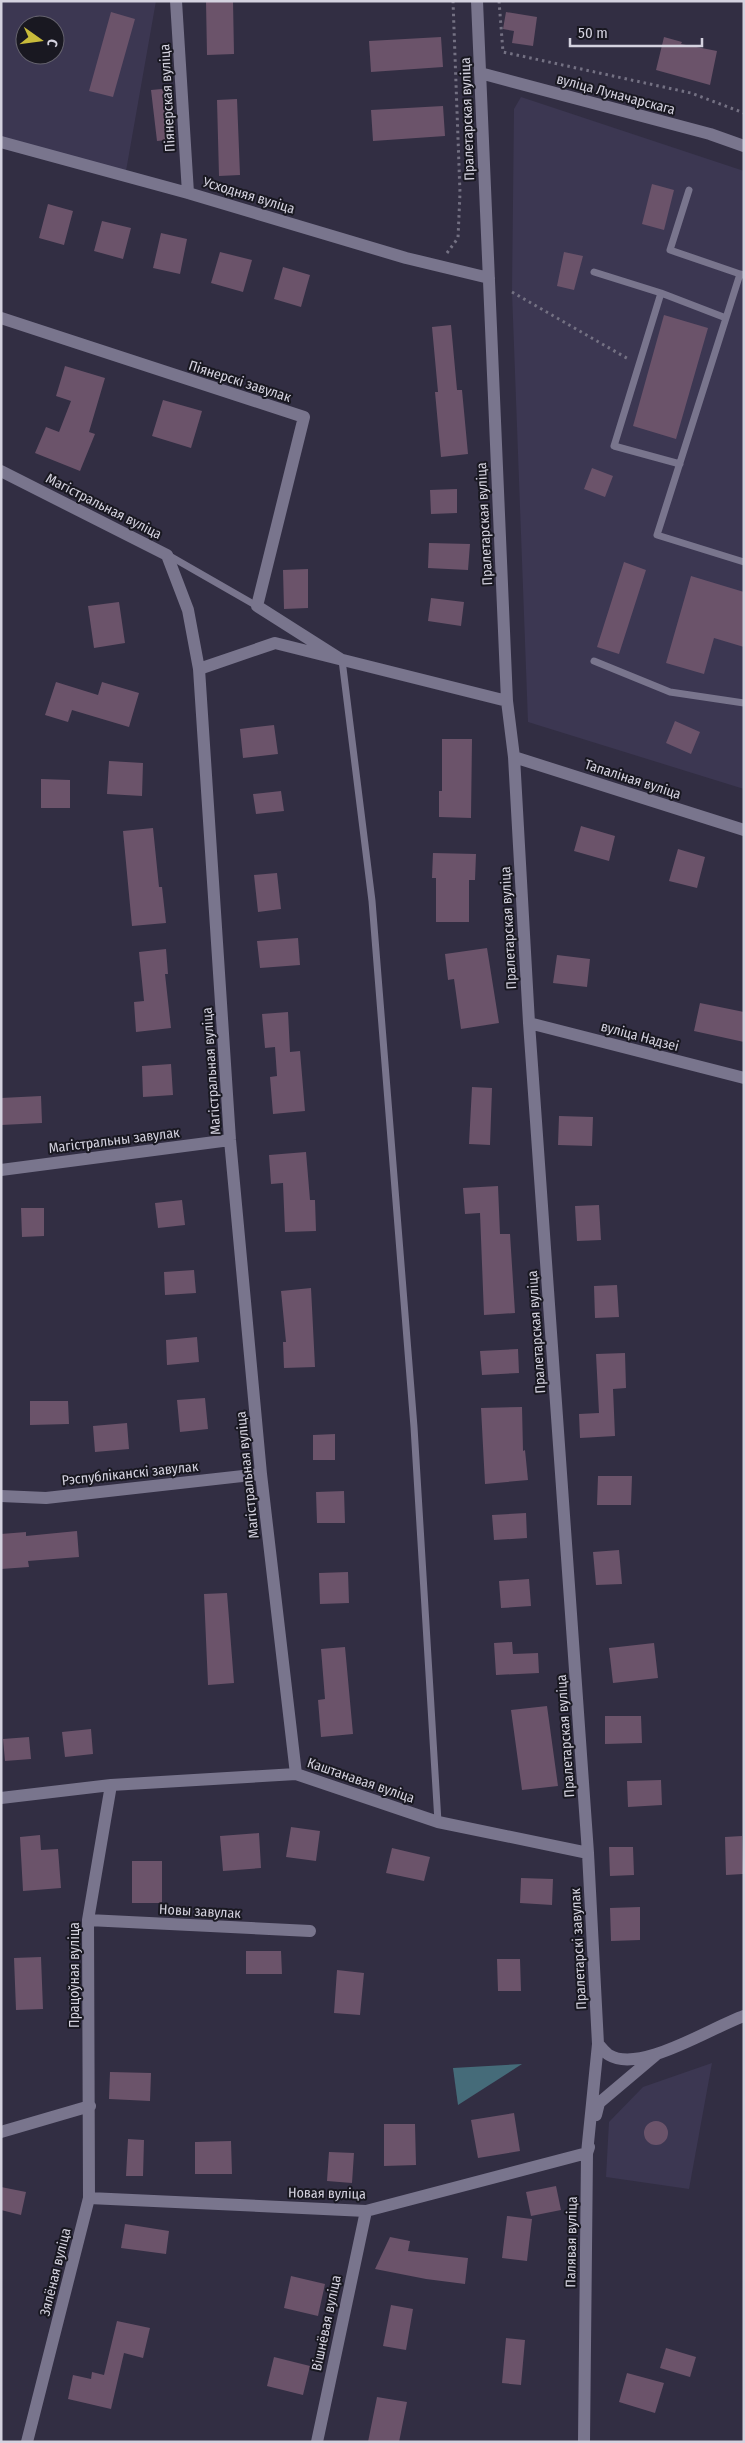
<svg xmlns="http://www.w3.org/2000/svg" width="745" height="2443" font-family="'Fira Sans Condensed',sans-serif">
  <rect width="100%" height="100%" fill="#322e43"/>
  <!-- built -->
  <path fill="#3c3752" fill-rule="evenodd" d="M 1,1 L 156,1 L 126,171 L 1,137 ZM 25,25 L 55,25 L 55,55 L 25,55 Z
    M 521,97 L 744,171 L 744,789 L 528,722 L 512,292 L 514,109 Z
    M 712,2063 L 689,2189 L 606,2177 L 609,2122 L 643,2087 Z"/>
  <!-- water -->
  <path fill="#456b79" d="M 522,2064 L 458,2105 L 453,2068 Z"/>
  <!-- building -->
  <path fill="#6b536a" d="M 206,1 L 233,1 L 234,54 L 207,55 Z
    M 111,12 L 135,19 L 113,97 L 89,91 Z
    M 506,12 L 537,17 L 533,46 L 512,43 L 514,31 L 503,29 Z
    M 441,37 L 443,67 L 371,72 L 369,41 Z
    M 664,37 L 682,42 L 681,44 L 717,51 L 710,85 L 656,70 Z
    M 172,88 L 176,139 L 157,141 L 151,90 Z
    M 237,99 L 240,175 L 219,176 L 217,100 Z
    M 443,106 L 445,136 L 373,141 L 371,110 Z
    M 652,184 L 674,190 L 664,230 L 642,224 Z
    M 48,204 L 73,211 L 64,245 L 39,238 Z
    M 102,221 L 131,228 L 123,259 L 94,251 Z
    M 161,233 L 187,239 L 180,274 L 153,268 Z
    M 220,252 L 252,260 L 243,292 L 211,283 Z
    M 564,252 L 583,256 L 574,290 L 557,286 Z
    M 283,267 L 310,275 L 301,307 L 274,299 Z
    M 664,315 L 708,328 L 676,439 L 633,426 Z
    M 451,325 L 457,390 L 462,390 L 468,454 L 441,457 L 435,392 L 438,392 L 432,327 Z
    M 65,366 L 105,378 L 89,432 L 95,434 L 80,471 L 35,453 L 46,427 L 59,432 L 71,401 L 56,396 Z
    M 163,400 L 202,411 L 191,448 L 152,436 Z
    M 592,468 L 613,476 L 605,497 L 584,489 Z
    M 457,489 L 457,513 L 431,514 L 430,490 Z
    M 429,543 L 470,544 L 468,570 L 428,568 Z
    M 624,562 L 646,570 L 619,654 L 597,647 Z
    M 308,569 L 308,608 L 284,609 L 283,570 Z
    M 691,576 L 744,592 L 744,647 L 714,638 L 704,674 L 666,663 Z
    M 431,598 L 464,602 L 461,626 L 428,621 Z
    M 119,602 L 125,643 L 94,648 L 88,606 Z
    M 56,682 L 98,695 L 102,682 L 139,693 L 129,727 L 72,710 L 68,722 L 45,715 Z
    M 675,721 L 700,732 L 691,754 L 666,743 Z
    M 274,725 L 278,754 L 243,758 L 240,729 Z
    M 442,739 L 472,739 L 471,818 L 439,817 L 439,791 L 442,791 Z
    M 109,761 L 143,763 L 142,796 L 107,794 Z
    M 41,779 L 70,780 L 70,808 L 41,808 Z
    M 281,791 L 284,811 L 256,814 L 253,794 Z
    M 581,826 L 615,836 L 609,861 L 574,851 Z
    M 153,828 L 159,887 L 162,887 L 166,923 L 132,926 L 123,831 Z
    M 678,849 L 705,857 L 697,888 L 669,881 Z
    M 433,853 L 476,854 L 475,880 L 469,880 L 469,922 L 436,922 L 436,878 L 432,878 Z
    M 277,873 L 281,909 L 258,912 L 254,875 Z
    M 298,938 L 300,965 L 260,968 L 257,941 Z
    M 487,948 L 499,1023 L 461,1029 L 454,979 L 448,980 L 445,954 Z
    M 166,949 L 168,974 L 165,974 L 171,1028 L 136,1032 L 134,1002 L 144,1001 L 139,952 Z
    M 557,955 L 590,959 L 587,987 L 553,983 Z
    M 700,1003 L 744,1012 L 744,1042 L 694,1031 Z
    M 288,1012 L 290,1052 L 300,1051 L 305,1111 L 273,1114 L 270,1077 L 277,1076 L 275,1047 L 265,1048 L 262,1014 Z
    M 171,1064 L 173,1095 L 143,1097 L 142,1066 Z
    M 472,1087 L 492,1088 L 490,1145 L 469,1144 Z
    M 41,1096 L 42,1123 L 1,1125 L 1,1098 Z
    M 559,1116 L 593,1117 L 592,1146 L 558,1145 Z
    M 306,1152 L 310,1200 L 315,1200 L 316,1231 L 285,1232 L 283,1183 L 271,1184 L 269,1155 Z
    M 498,1186 L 500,1234 L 510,1234 L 515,1313 L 484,1315 L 480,1213 L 465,1214 L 463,1188 Z
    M 182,1200 L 185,1225 L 158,1228 L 155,1203 Z
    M 599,1205 L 601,1240 L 577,1241 L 575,1206 Z
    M 21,1208 L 44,1208 L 44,1236 L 22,1237 Z
    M 194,1270 L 196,1293 L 165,1295 L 164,1272 Z
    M 617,1285 L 619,1317 L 595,1318 L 594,1286 Z
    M 311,1288 L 315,1367 L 284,1368 L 283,1342 L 286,1342 L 281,1291 Z
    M 197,1337 L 199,1362 L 167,1365 L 166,1340 Z
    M 518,1349 L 519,1373 L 482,1375 L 480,1351 Z
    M 625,1353 L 626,1388 L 613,1389 L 615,1436 L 580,1438 L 579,1414 L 599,1413 L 596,1354 Z
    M 205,1398 L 208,1429 L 180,1432 L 177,1400 Z
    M 30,1401 L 68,1401 L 69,1424 L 30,1425 Z
    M 522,1407 L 523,1451 L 525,1450 L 528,1480 L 485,1484 L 481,1408 Z
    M 127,1423 L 129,1449 L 95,1452 L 93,1426 Z
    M 335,1434 L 335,1460 L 313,1460 L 313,1435 Z
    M 598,1476 L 632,1476 L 631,1505 L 597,1505 Z
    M 344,1491 L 345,1523 L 317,1523 L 316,1492 Z
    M 526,1513 L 527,1538 L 494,1540 L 492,1515 Z
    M 77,1531 L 79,1557 L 28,1561 L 29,1567 L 1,1569 L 1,1534 L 26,1532 L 26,1536 Z
    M 619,1550 L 622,1584 L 596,1585 L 593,1552 Z
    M 348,1572 L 349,1603 L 320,1604 L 319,1573 Z
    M 529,1579 L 531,1606 L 501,1608 L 499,1581 Z
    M 227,1593 L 234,1683 L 208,1685 L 204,1594 Z
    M 512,1642 L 513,1654 L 538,1653 L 539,1673 L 496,1675 L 494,1643 Z
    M 654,1643 L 658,1678 L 613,1683 L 609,1648 Z
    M 345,1647 L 353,1734 L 321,1737 L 318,1700 L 325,1699 L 321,1649 Z
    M 547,1706 L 558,1786 L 522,1790 L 511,1710 Z
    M 605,1716 L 641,1716 L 642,1743 L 605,1744 Z
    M 91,1729 L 93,1754 L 65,1757 L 62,1732 Z
    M 29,1737 L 31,1759 L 5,1761 L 3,1739 Z
    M 661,1780 L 662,1805 L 628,1807 L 627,1781 Z
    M 291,1827 L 320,1831 L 316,1861 L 286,1857 Z
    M 259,1833 L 261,1868 L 223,1871 L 220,1836 Z
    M 40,1835 L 41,1850 L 58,1849 L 61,1888 L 23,1891 L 20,1837 Z
    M 742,1836 L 743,1874 L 726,1875 L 725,1837 Z
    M 609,1847 L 633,1847 L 634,1875 L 610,1876 Z
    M 392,1848 L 430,1857 L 424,1881 L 386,1873 Z
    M 132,1861 L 162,1861 L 162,1903 L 132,1903 Z
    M 521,1878 L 553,1879 L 552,1905 L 520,1903 Z
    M 640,1907 L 640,1940 L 611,1941 L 610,1908 Z
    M 246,1951 L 281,1951 L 282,1974 L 246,1974 Z
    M 41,1957 L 43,2009 L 16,2010 L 14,1958 Z
    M 497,1959 L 520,1959 L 521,1991 L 498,1991 Z
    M 337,1970 L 364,1973 L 360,2015 L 334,2013 Z
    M 110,2072 L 151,2073 L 150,2101 L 109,2099 Z
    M 514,2113 L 520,2151 L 478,2158 L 471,2120 Z
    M644 2133a12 12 0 1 1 24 0a12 12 0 1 1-24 0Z
    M 384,2124 L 415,2124 L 416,2165 L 384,2166 Z
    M 128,2139 L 144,2140 L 143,2176 L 126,2176 Z
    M 231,2141 L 232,2174 L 195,2174 L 195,2142 Z
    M 329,2152 L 354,2153 L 352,2183 L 327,2181 Z
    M 556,2186 L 561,2210 L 531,2216 L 526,2192 Z
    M 1,2187 L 26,2192 L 21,2215 L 1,2210 Z
    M 507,2216 L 532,2219 L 527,2261 L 502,2258 Z
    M 125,2224 L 169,2231 L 166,2254 L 121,2248 Z
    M 390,2237 L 410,2241 L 408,2251 L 468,2258 L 465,2284 L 426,2279 L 375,2269 Z
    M 291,2276 L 325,2284 L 318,2316 L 284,2308 Z
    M 391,2305 L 413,2309 L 406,2350 L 383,2346 Z
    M 117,2321 L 150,2328 L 143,2358 L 124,2353 L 111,2409 L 68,2399 L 73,2375 L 91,2379 L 92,2372 L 104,2375 Z
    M 506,2338 L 525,2340 L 521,2385 L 502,2383 Z
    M 666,2348 L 696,2357 L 690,2377 L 660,2368 Z
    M 274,2357 L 310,2366 L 303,2395 L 267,2386 Z
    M 627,2373 L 664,2383 L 655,2413 L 619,2402 Z
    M 377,2397 L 407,2402 L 399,2442 L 368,2442 Z"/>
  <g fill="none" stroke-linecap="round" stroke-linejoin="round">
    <!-- path -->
    <path stroke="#747183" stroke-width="3" stroke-dasharray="2.5 4" stroke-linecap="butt" d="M 499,1 L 503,52 L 691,93 L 744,113
      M 447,253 L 458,238 L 460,193 L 453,1
      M 512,292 L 630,360"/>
    <!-- service -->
    <path stroke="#79758d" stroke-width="7" d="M 689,190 L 670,250 L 740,274
      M 594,272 L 661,293 L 726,318
      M 744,275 L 740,274 L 657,535 L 744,562
      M 661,293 L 614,446 L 680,464
      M 168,555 L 257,606
      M 342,660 L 372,901 L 414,1427 L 438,1822
      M 594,661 L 670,692 L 744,703"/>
    <!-- minor -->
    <path stroke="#79758d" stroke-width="12" d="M 176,1 L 188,193
      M 477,1 L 507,701 L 514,757 L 529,1023 L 588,1853 L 598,2044 L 587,2153 L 584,2442
      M 480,73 L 710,134 L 744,146
      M 1,142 L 188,193 L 406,258 L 489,278
      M 1,318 L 304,417 L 257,606 L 342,660
      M 1,471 L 167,555 L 188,610 L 199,669 L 230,1140 L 261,1474 L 296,1774
      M 199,669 L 275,643 L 507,701
      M 514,757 L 744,830
      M 529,1023 L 744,1078
      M 1,1170 L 230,1140
      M 1,1496 L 46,1498 L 261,1474
      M 1,1798 L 111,1785 L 296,1774 L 438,1822 L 588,1853
      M 88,1920 L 310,1931
      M 598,2044 C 601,2047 605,2053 609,2055 C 640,2074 712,2027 744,2016
      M 596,2115 L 599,2103 L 657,2054
      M 1,2132 L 90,2106
      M 89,2198 L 366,2211 L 587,2153 L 589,2147
      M 27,2442 L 89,2198 L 88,1920 L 111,1785
      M 317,2442 L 366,2211"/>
  </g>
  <g text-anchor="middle" stroke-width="4" stroke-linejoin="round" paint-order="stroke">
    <!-- street labels -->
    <g font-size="14" fill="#d4d2df" stroke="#191821">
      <text transform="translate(616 94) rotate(15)" y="5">вуліца Луначарскага</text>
      <text transform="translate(167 98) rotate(-93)" y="5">Піянерская вуліца</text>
      <text transform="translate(467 119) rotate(-92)" y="5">Пралетарская вуліца</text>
      <text transform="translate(249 195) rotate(17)" y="5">Усходняя вуліца</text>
      <text transform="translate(240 381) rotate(18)" y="5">Піянерскі завулак</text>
      <text transform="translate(104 506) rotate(27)" y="5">Магістральная вуліца</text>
      <text transform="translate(484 524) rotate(-93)" y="5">Пралетарская вуліца</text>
      <text transform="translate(633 779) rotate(18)" y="5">Тапаліная вуліца</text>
      <text transform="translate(508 928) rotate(-93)" y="5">Пралетарская вуліца</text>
      <text transform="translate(640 1036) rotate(15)" y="5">вуліца Надзеі</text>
      <text transform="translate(211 1071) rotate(-94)" y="5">Магістральная вуліца</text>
      <text transform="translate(114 1140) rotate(-7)" y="5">Магістральны завулак</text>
      <text transform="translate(536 1332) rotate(-94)" y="5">Пралетарская вуліца</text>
      <text transform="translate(130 1473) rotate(-6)" y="5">Рэспубліканскі завулак</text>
      <text transform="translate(247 1475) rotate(-96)" y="5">Магістральная вуліца</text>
      <text transform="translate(565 1736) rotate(-94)" y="5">Пралетарская вуліца</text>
      <text transform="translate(361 1780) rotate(19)" y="5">Каштанавая вуліца</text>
      <text transform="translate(200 1911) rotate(3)" y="5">Новы завулак</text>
      <text transform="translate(578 1949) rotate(-93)" y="5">Пралетарскі завулак</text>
      <text transform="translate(74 1975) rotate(-90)" y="5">Працоўная вуліца</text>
      <text transform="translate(327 2193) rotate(1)" y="5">Новая вуліца</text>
      <text transform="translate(571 2242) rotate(-89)" y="5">Палявая вуліца</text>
      <text transform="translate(55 2272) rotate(-76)" y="5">Зялёная вуліца</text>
      <text transform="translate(326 2323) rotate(-78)" y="5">Вішнёвая вуліца</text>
    </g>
  </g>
  <!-- border -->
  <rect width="745" height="2443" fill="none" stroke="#d4d2df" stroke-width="5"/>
  <!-- north arrow -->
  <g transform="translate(40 40) rotate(104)"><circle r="24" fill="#191821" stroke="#64626d"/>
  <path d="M0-4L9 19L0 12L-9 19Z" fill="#c8bb3b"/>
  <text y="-8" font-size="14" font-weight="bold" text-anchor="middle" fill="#d4d2df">С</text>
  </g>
  <!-- scale -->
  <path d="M570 38v8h132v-8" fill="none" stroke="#d4d2df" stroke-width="2.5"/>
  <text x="578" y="38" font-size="15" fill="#d4d2df" stroke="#191821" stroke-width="4" paint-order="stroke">50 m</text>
</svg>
